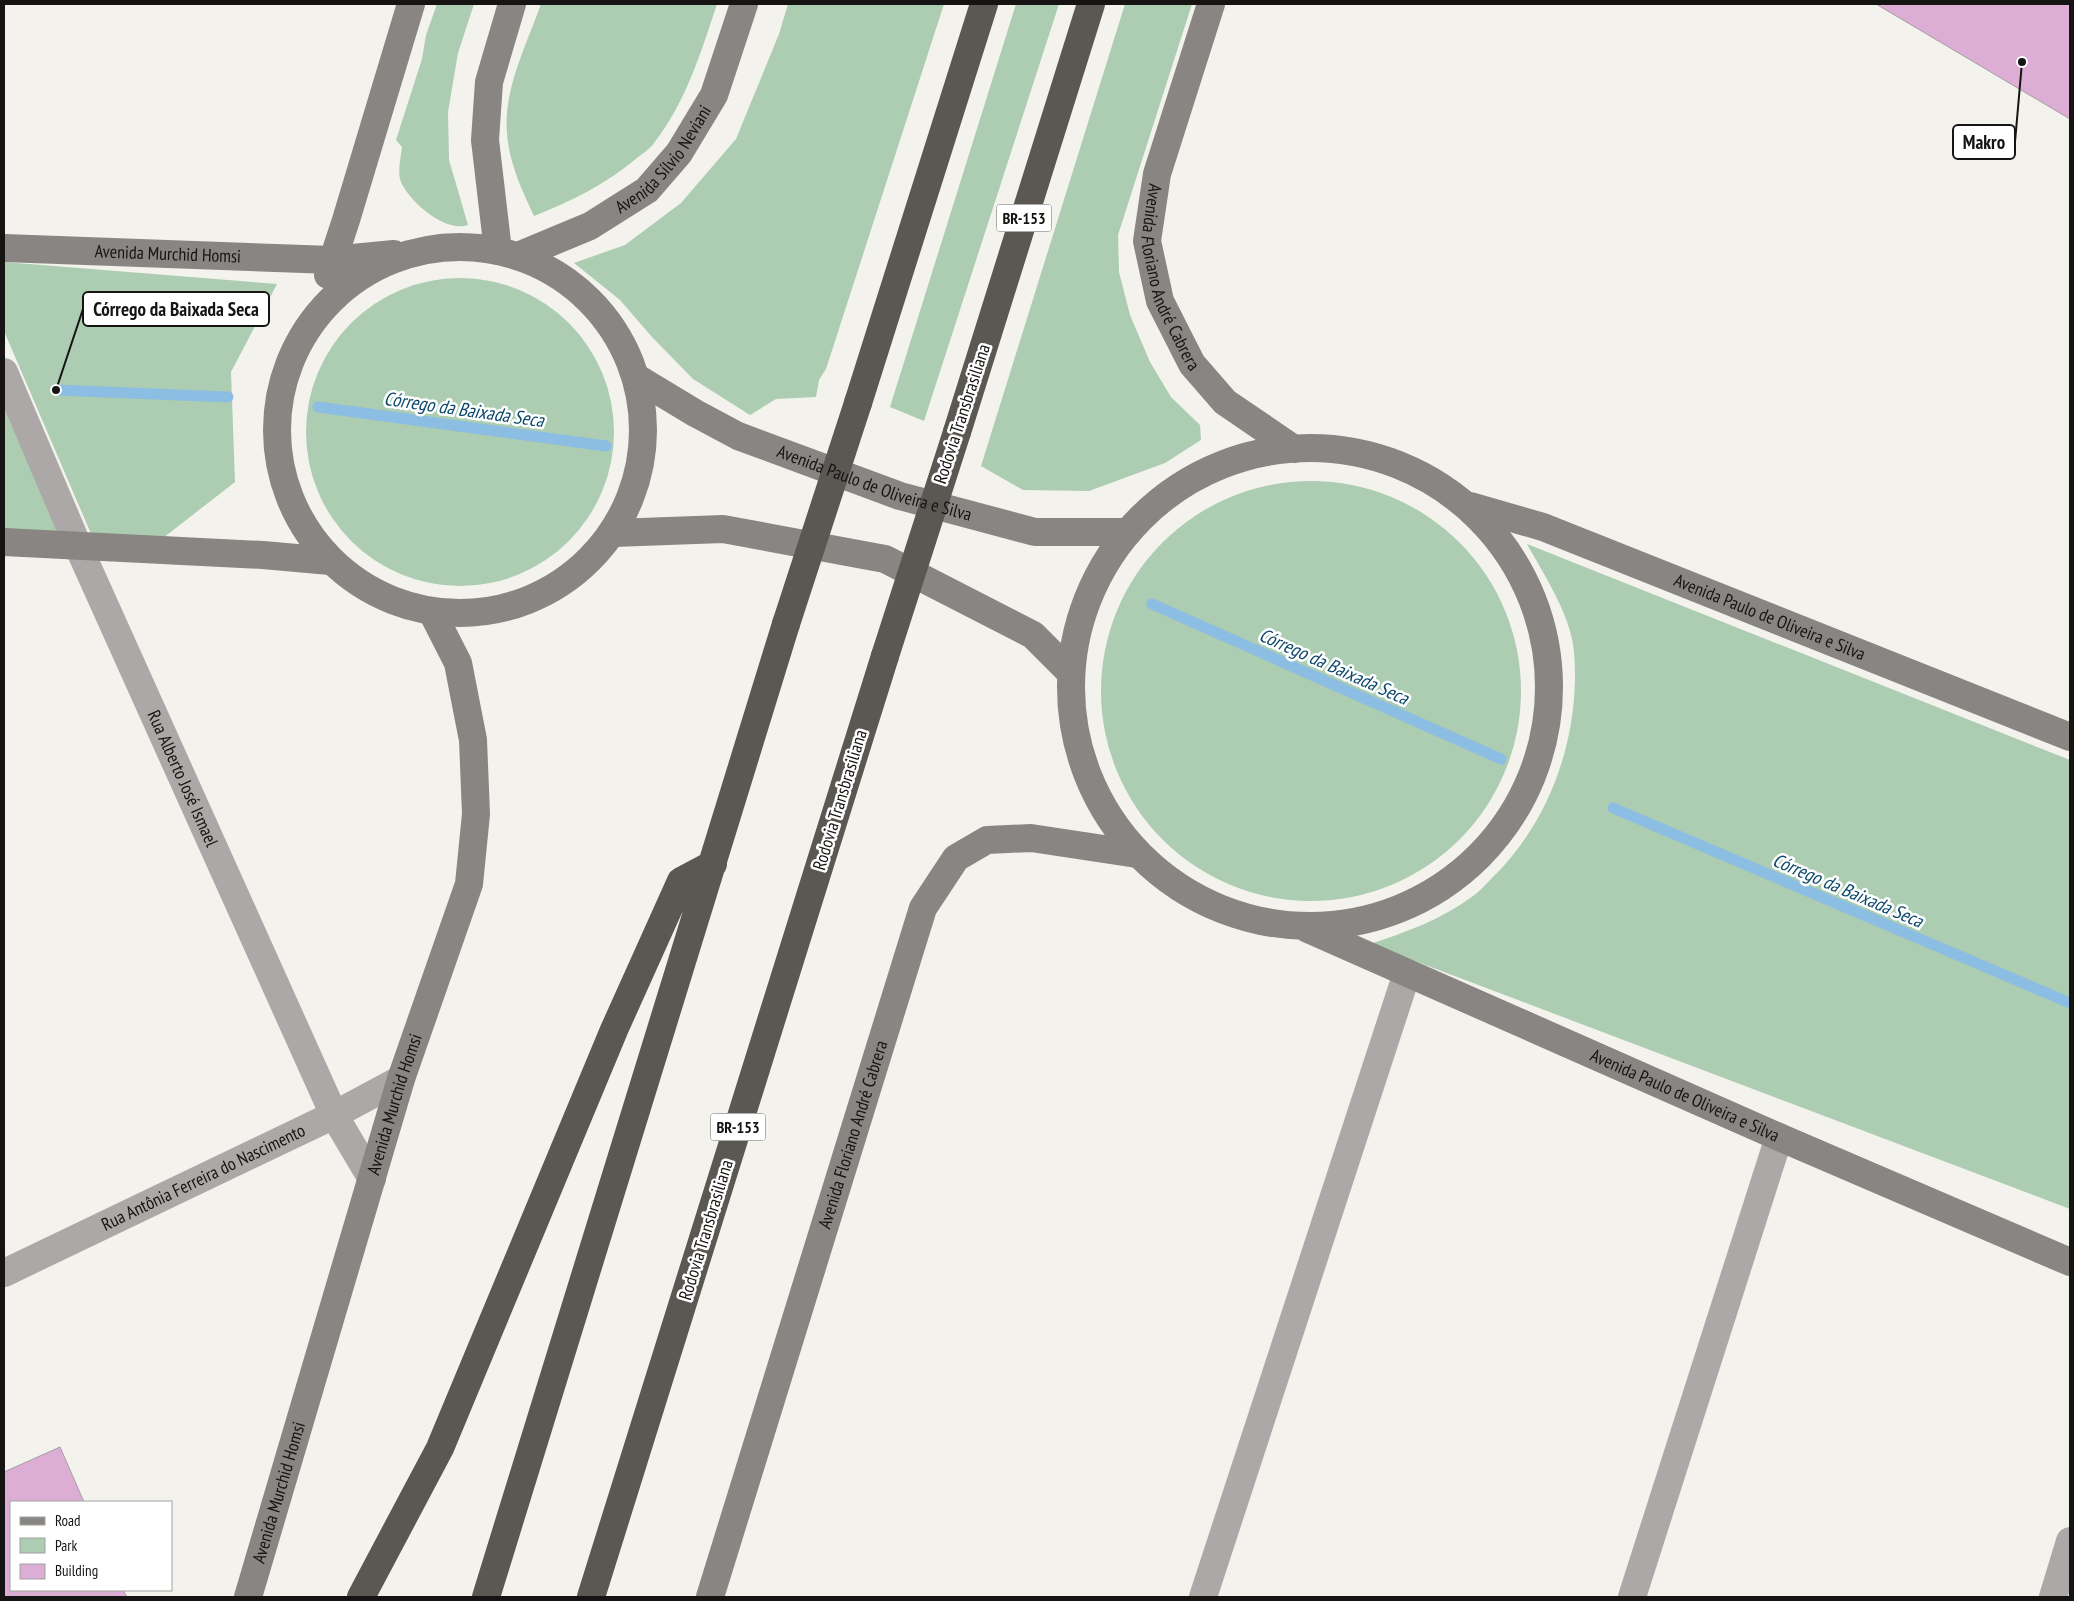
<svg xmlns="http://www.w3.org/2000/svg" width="2074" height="1601" font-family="'PT Sans Narrow',sans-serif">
  <rect width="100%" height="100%" fill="#f3f2ec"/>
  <!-- green -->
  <path fill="#accdb1" d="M 437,4 L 474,4 L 458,53 L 448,112 L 449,160 L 468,225 C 445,233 410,202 401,182 C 397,173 401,157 402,147 L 396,140 L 422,59 L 426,35 Z
    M 541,4 L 717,4 C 701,52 686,102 654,143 C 650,149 643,153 637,158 C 606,184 572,201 534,216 C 522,190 509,163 507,133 C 503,89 527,44 541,4 Z
    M 788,4 L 944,4 L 826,369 L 819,380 L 816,397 L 776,399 L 750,415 L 693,379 L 652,337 L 620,300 L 574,263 L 625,245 L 681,203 L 736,139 L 779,34 Z
    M 1016,4 L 1059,4 L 924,421 L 890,407 Z
    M 1125,4 L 1192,4 L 1118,235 L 1119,272 L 1130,315 L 1150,362 L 1171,397 L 1200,425 L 1201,440 L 1165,463 L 1089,491 L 1023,490 L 981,466 Z
    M 4,262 L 277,284 L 231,372 L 235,482 L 154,545 L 95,543 L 4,331 Z
    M306 432a154 154 0 1 1 308 0a154 154 0 1 1-308 0Z
    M 4,407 L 61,538 L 4,533 Z
    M1101 691a210 210 0 1 1 420 0a210 210 0 1 1-420 0Z
    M 1527,544 L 2070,760 L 2070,1209 L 1370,944 C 1407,932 1442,919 1473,896 C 1480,891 1486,884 1492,878 C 1545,826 1573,755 1575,681 C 1575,667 1575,649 1571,635 C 1564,605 1542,571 1527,544 Z"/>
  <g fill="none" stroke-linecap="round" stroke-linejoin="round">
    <!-- stream -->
    <path stroke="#8cbde2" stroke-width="11" d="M 56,390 L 228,397
      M 318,407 L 606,446
      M 1152,604 L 1501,759
      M 1613,808 L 2070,1003"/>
  </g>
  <!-- building -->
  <path fill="#ddaed5" stroke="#a49ea2" d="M 1876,4 L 2070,4 L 2070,119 Z
    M 60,1447 L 84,1502 L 11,1502 L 11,1590 L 123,1590 L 127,1597 L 4,1597 L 4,1472 Z"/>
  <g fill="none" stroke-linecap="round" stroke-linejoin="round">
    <!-- street -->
    <g stroke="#aba8a7" stroke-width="28">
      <path id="s1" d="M 4,372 L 78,546 L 334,1115 L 372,1179"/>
      <path id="s2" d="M 4,1273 L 334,1115 L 401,1079"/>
      <path d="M 1203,1597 L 1407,973"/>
      <path d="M 1632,1597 L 1779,1137"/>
      <path d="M 2053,1597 L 2070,1541"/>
    </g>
    <!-- secondary -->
    <g stroke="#888582" stroke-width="28">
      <path id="s3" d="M 1211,4 L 1157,174 L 1147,241 L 1160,301 L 1192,364 L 1225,402 L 1294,449"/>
      <circle cx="460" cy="430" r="183"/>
      <path id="s4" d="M 4,248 L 332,260 L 394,254"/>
      <path d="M 498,251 L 485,140 L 489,82 L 512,4"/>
      <path id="s5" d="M 518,256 L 590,226 L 647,190 L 679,153 L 714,95 L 744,4"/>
      <path d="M 328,275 L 346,220 L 411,4"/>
      <path id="s6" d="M 637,378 L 695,413 L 738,436 L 900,496 L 1035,532 L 1128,532"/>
      <circle cx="1310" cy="687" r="239"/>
      <path id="s7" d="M 1470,506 L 1543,527 L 2070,737"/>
      <path d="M 613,533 L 723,529 L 885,559 L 1033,635 L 1071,673"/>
      <path d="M 4,542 L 263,555 L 330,561"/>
      <path id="s8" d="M 1308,929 L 1779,1137 L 2070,1262"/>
      <path id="s9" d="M 248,1597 L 401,1079 L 469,884 L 476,814 L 473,740 L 458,663 L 432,612"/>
      <path id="s10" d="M 710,1597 L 923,908 L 956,858 L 987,840 L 1031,838 L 1137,854"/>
    </g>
    <!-- highway -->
    <path stroke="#5b5753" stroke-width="28" d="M 858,403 L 984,4
      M 957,432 L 1091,4
      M 361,1597 L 440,1448 L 614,1030 L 681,881 L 713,864
      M 486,1597 L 786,624
      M 591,1597 L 885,656"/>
    <!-- highway-bridge -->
    <path stroke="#5b5753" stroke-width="28" d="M 786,624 L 858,403
      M 885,656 L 957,432"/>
  </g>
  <g text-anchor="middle" stroke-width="5" stroke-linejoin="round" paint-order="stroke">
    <!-- shield labels -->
    <g fill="#fff" stroke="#5b5a59" stroke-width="1">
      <rect x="996.5" y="204.5" width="55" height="27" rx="4"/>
      <rect x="710.5" y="1113.5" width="55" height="27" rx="4"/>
    </g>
    <g font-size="16" font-weight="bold" fill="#151412">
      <text x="1024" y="224">BR-153</text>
      <text x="738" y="1133">BR-153</text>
    </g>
    <!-- street labels -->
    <g font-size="18" fill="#151412" stroke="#fff">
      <text dy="6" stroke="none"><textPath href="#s5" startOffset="179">Avenida Sílvio Neviani</textPath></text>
      <text dy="6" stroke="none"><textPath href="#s4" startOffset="164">Avenida Murchid Homsi</textPath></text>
      <text dy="6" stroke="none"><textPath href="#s3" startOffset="286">Avenida Floriano André Cabrera</textPath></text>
      <text transform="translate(962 414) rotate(-72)" y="6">Rodovia Transbrasiliana</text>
      <text dy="6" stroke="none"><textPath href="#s6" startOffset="261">Avenida Paulo de Oliveira e Silva</textPath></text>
      <text dy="6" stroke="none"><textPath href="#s7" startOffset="320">Avenida Paulo de Oliveira e Silva</textPath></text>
      <text dy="6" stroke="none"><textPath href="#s1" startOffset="444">Rua Alberto José Ismael</textPath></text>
      <text transform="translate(840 800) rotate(-73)" y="6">Rodovia Transbrasiliana</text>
      <text dy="6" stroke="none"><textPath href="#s8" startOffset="412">Avenida Paulo de Oliveira e Silva</textPath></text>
      <text dy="6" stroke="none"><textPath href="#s9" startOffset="514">Avenida Murchid Homsi</textPath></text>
      <text dy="6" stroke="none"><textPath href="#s10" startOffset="484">Avenida Floriano André Cabrera</textPath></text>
      <text dy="6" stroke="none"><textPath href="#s2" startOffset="221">Rua Antônia Ferreira do Nascimento</textPath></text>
      <text transform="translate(706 1230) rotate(-73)" y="6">Rodovia Transbrasiliana</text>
      <text dy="6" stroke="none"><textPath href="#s9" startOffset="109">Avenida Murchid Homsi</textPath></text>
    </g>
    <!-- water labels -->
    <g font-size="19" font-style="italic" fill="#0c486c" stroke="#fff">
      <text transform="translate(464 409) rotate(8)" y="7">Córrego da Baixada Seca</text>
      <text transform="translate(1334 666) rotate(24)" y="7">Córrego da Baixada Seca</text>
      <text transform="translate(1848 890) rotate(23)" y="7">Córrego da Baixada Seca</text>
    </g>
  </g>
  <!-- callouts -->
  <path fill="none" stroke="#151412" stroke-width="2" d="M2022 62L2015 142M56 390L83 309"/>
  <g fill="#151412" stroke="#fff" stroke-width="2">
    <circle cx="2022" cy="62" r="5"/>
    <circle cx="56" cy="390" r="5"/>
  </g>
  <g fill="#fff" stroke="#151412" stroke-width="2">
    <rect x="1953" y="125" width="62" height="34" rx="5"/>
    <rect x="83" y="292" width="186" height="34" rx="5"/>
  </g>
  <g font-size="19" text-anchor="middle" font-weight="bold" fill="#151412">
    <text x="1984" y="149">Makro</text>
    <text x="176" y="316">Córrego da Baixada Seca</text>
  </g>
  <!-- border -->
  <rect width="2074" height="1601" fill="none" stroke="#151412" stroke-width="10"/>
  <!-- legend -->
  <rect x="10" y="1501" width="162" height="90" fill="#ffffff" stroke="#a1a1a0"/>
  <rect x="20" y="1517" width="25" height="8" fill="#888582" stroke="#a1a1a0"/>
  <text x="55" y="1526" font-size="15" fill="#151412">Road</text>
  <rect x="20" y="1538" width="25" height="15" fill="#accdb1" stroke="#a1a1a0"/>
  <text x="55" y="1551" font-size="15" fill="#151412">Park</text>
  <rect x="20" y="1564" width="25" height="15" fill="#ddaed5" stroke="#a1a1a0"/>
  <text x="55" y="1576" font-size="15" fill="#151412">Building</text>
</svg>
